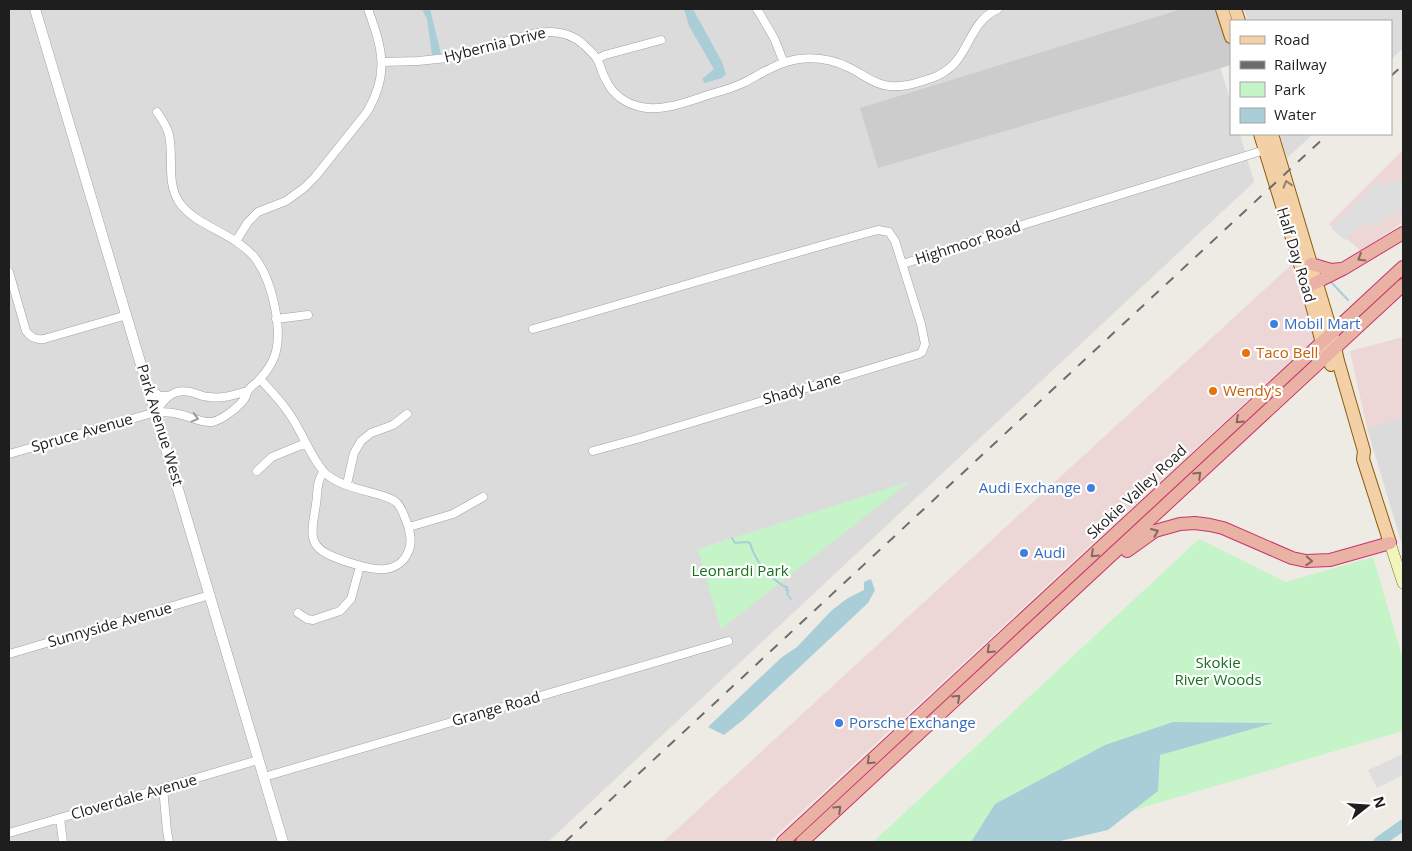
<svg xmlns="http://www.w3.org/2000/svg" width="1412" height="851" font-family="'Open Sans',sans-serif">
  <rect width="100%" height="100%" fill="#eeebe5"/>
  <!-- residential -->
  <path fill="#dcdbdb" d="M 9,9 L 1203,9 L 1231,103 L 1231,134 L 1240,134 L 1254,182 L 548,842 L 9,842 Z
    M 1244,9 L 1403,9 L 1403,48 L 1391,60 L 1391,21 L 1248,21 Z
    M 1280,134 L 1313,134 L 1287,158 Z
    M 1403,418 L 1403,548 L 1367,428 Z"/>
  <!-- commercial -->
  <path fill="#edd6d6" d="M 1403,150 L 1403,222 L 1361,251 L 1329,224 Z
    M 1292,264 L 1314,339 L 769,842 L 663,842 Z
    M 1403,337 L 1403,418 L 1367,428 L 1350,351 Z"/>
  <!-- religious -->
  <path fill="#ccc" d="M 1182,9 L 1222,9 L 1231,37 L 1231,65 L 878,168 L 860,108 Z"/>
  <!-- park -->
  <path fill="#c6f4c9" d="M 909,482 L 721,629 L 698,549 Z
    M 1199,539 L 1286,582 L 1373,557 L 1403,659 L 1403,731 L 1025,842 L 873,842 Z"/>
  <!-- parking -->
  <path fill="#dedede" d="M 1391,179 L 1403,183 L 1403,208 L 1395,216 L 1392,213 L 1383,222 L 1372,227 L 1366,221 L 1345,240 L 1331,228 L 1378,181 L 1383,186 Z
    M 1403,754 L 1403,768 L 1402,769 L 1403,775 L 1377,788 L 1368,770 Z"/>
  <!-- water -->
  <path fill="#a9ced8" d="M 422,9 L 430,9 L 441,54 L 432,55 L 427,19 Z
    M 684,9 L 693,9 L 722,62 L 726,74 L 722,78 L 705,83 L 702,79 L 714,69 L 689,26 Z
    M 871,579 L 875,590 L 868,603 L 743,720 L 724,735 L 708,727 L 782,657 L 797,647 L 832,610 L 848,598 L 864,590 L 864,582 Z
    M 1173,722 L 1274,723 L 1160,755 L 1158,791 L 1108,830 L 1056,842 L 971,842 L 995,804 L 1105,745 Z"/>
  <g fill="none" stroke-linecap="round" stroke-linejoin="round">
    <!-- stream -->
    <path stroke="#a9ced8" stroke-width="2" d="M 583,9 L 584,10
      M 1331,282 L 1348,300
      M 732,538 L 735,543 L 747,542 L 750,543 C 756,563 767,574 783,586 L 787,587 L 786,590 L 788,590 L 788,592 L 787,594 L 791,599"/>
    <!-- river -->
    <path stroke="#a9ced8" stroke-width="11" d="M 1379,842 L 1403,825"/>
    <!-- minor casing -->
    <g stroke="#a2a2a2" stroke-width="9">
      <path id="minor" d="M 757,9 L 774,38 L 784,63
        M 597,59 L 605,55 L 661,40
        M 382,62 L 418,61 L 447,58 L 532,34 C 551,30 569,31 584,45 C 589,50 594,54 597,59 C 601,66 602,74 606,80 C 612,94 626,104 641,107 C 663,112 689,101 711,94 C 722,91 733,88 743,83 C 761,74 778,62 799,59 C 816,57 834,60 850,68 C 862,74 871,82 884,85 C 900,89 917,83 932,78 C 972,64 964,24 998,9
        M 236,241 L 248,222 L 258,212 L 286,201 L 304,188 L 315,177 L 367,112 C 390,73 382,48 368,9
        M 903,264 L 1016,227 L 1268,149
        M 9,272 L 26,331 C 31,338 36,340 44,339 L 127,315
        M 276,319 L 308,315
        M 533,329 C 648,297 762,261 878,230 L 889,232 L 895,241 L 921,324 L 925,344 L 922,352 L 919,354 L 637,439 L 593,451
        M 260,379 C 275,395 289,410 299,430 C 307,444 313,459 324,472 C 336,485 364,490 380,495 C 386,497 392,498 397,503 C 402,508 404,516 407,523 C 410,532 413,543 408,552 C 404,562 395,568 385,569 C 373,571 346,562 334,557 C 304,546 313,528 316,504 C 318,493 316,480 324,472
        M 149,388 L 160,396 L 169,396
        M 156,412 C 164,399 173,388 190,392 C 197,393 202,397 209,397 C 223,399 234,395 247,391
        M 9,454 L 156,412 C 163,412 171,412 178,414 C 189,416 201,423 212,422 C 222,420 239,407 245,398 C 247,396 246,393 248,391 C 249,388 253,385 256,383 C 262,377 268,370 272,362 C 286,336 272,280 255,258 C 235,233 195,226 179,202 C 166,182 174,157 169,135 C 167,127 162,119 157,112
        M 257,471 L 272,457 L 306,443
        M 347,484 L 354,453 L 361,441 L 371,433 L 393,425 L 407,414
        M 409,527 L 453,514 L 483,497
        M 298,613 L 307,619 L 313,620 L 340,611 L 351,599 L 360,566
        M 9,654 L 210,595
        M 264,777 L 728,641
        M 163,788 L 167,831 L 169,842
        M 60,818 L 63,842
        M 9,833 L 258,760"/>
    </g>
    <!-- tertiary casing -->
    <g stroke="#a2a2a2" stroke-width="11">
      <path id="tertiary" d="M 35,9 L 283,842"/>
    </g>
    <!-- secondary casing -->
    <g stroke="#636c0e" stroke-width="12">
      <path id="secondary" d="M 1390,543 L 1403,583"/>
    </g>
    <!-- primary casing -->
    <g stroke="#8b5f0d" stroke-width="14">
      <path id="primary" d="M 1222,9 L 1231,37
        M 1235,9 L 1239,21
        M 1260,134 L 1307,287 L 1322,343 L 1331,365
        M 1272,134 L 1332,334 L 1338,361 L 1364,451 L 1363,459 L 1390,543"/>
    </g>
    <!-- trunk casing -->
    <g stroke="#ca346a" stroke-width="14">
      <path id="trunk" d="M 1311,264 L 1331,270 L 1341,269
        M 1307,287 L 1343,269 L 1403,233
        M 1127,551 L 1155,531 L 1180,524 L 1195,523 L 1210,525 L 1223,528 L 1292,558 L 1306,561 L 1330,560 L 1390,543
        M 783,842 L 1403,267
        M 802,842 L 1403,285"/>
    </g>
    <!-- minor -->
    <use href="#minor" stroke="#fff" stroke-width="8"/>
    <!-- tertiary -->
    <use href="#tertiary" stroke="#fff" stroke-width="10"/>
    <!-- secondary -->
    <use href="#secondary" stroke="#f2f4bd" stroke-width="11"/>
    <!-- primary -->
    <use href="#primary" stroke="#f3d0a5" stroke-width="12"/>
    <!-- trunk -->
    <use href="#trunk" stroke="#e9b2a4" stroke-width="12"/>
    <!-- rail -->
    <path stroke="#6c6c6c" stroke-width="2" stroke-dasharray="10 10" stroke-linecap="butt" d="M 1391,76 L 1403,65
      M 565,842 L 1328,134"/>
  </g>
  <!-- one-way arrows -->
  <defs><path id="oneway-chevron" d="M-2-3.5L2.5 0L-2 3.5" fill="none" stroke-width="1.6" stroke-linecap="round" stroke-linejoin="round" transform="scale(1.25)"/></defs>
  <use stroke="#938068" href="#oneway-chevron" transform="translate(1287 184) rotate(-107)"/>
  <g stroke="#846861">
    <use href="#oneway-chevron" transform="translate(1361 258) rotate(149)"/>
    <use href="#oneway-chevron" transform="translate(1239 420) rotate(137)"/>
    <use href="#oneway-chevron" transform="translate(1198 475) rotate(-43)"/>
    <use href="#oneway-chevron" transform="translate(1155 532) rotate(-23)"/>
    <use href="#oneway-chevron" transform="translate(1094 554) rotate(137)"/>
    <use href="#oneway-chevron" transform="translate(1309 561) rotate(4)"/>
    <use href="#oneway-chevron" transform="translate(990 650) rotate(137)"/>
    <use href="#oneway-chevron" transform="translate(957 698) rotate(-43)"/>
    <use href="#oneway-chevron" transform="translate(870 761) rotate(137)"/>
    <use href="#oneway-chevron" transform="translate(838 809) rotate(-43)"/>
  </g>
  <use stroke="#9a9a9a" href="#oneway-chevron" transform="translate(195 418) rotate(15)"/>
  <!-- markers -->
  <g fill="#3f7fe0" stroke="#fff" stroke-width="2">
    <circle cx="1274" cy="324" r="5"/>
    <circle cx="1091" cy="488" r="5"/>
    <circle cx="1024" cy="553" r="5"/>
    <circle cx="839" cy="723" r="5"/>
  </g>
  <g fill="#e8710a" stroke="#fff" stroke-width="2">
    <circle cx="1246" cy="353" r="5"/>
    <circle cx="1213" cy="391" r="5"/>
  </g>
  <g text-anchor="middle" stroke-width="4.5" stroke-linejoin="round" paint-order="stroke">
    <!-- street labels -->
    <g font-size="15" fill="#1e1e1e" stroke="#fff">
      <text transform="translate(495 45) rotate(-14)" y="5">Hybernia Drive</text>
      <text transform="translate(968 243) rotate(-18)" y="5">Highmoor Road</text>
      <text transform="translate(1296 255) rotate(73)" y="5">Half Day Road</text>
      <text transform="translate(802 389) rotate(-16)" y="5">Shady Lane</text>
      <text transform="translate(160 425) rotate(73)" y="5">Park Avenue West</text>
      <text transform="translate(82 433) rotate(-16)" y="5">Spruce Avenue</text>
      <text transform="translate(1137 492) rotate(-43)" y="5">Skokie Valley Road</text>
      <text transform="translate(110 625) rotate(-16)" y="5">Sunnyside Avenue</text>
      <text transform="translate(496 709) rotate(-16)" y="5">Grange Road</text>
      <text transform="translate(134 797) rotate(-16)" y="5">Cloverdale Avenue</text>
    </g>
    <!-- shop labels -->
    <g font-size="15" fill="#366cbe" stroke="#fff" text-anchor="start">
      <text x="1284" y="329">Mobil Mart</text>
      <text x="1081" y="493" text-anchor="end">Audi Exchange</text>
      <text x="1034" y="558">Audi</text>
      <text x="849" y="728">Porsche Exchange</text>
    </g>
    <!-- food labels -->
    <g font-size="15" fill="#c56008" stroke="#fff" text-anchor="start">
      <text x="1256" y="358">Taco Bell</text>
      <text x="1223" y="396">Wendy's</text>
    </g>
    <!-- park labels -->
    <g font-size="15" fill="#15731b" stroke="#fff">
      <text x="740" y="576">Leonardi Park</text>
      <text x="1218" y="668">Skokie<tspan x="1218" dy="17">River Woods</tspan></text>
    </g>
  </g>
  <!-- border -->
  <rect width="1412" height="851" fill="none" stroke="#1e1e1e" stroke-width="20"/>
  <!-- legend -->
  <rect x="1230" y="20" width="162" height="115" fill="#ffffff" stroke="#a5a5a5"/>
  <rect x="1240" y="36" width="25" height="8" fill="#f3d0a5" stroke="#a5a5a5"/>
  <text x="1274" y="45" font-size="15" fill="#1e1e1e">Road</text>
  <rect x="1240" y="61" width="25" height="8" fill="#6c6c6c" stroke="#a5a5a5"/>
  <text x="1274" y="70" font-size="15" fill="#1e1e1e">Railway</text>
  <rect x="1240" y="82" width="25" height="15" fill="#c6f4c9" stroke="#a5a5a5"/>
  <text x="1274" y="95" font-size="15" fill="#1e1e1e">Park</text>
  <rect x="1240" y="108" width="25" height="15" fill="#a9ced8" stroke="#a5a5a5"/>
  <text x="1274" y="120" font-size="15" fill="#1e1e1e">Water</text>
  <!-- north arrow -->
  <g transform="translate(1367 806) rotate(73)" stroke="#ffffff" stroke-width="4" paint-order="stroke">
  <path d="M0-4L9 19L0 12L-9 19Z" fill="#1e1e1e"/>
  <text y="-8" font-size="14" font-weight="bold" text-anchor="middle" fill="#1e1e1e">N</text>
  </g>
</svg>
